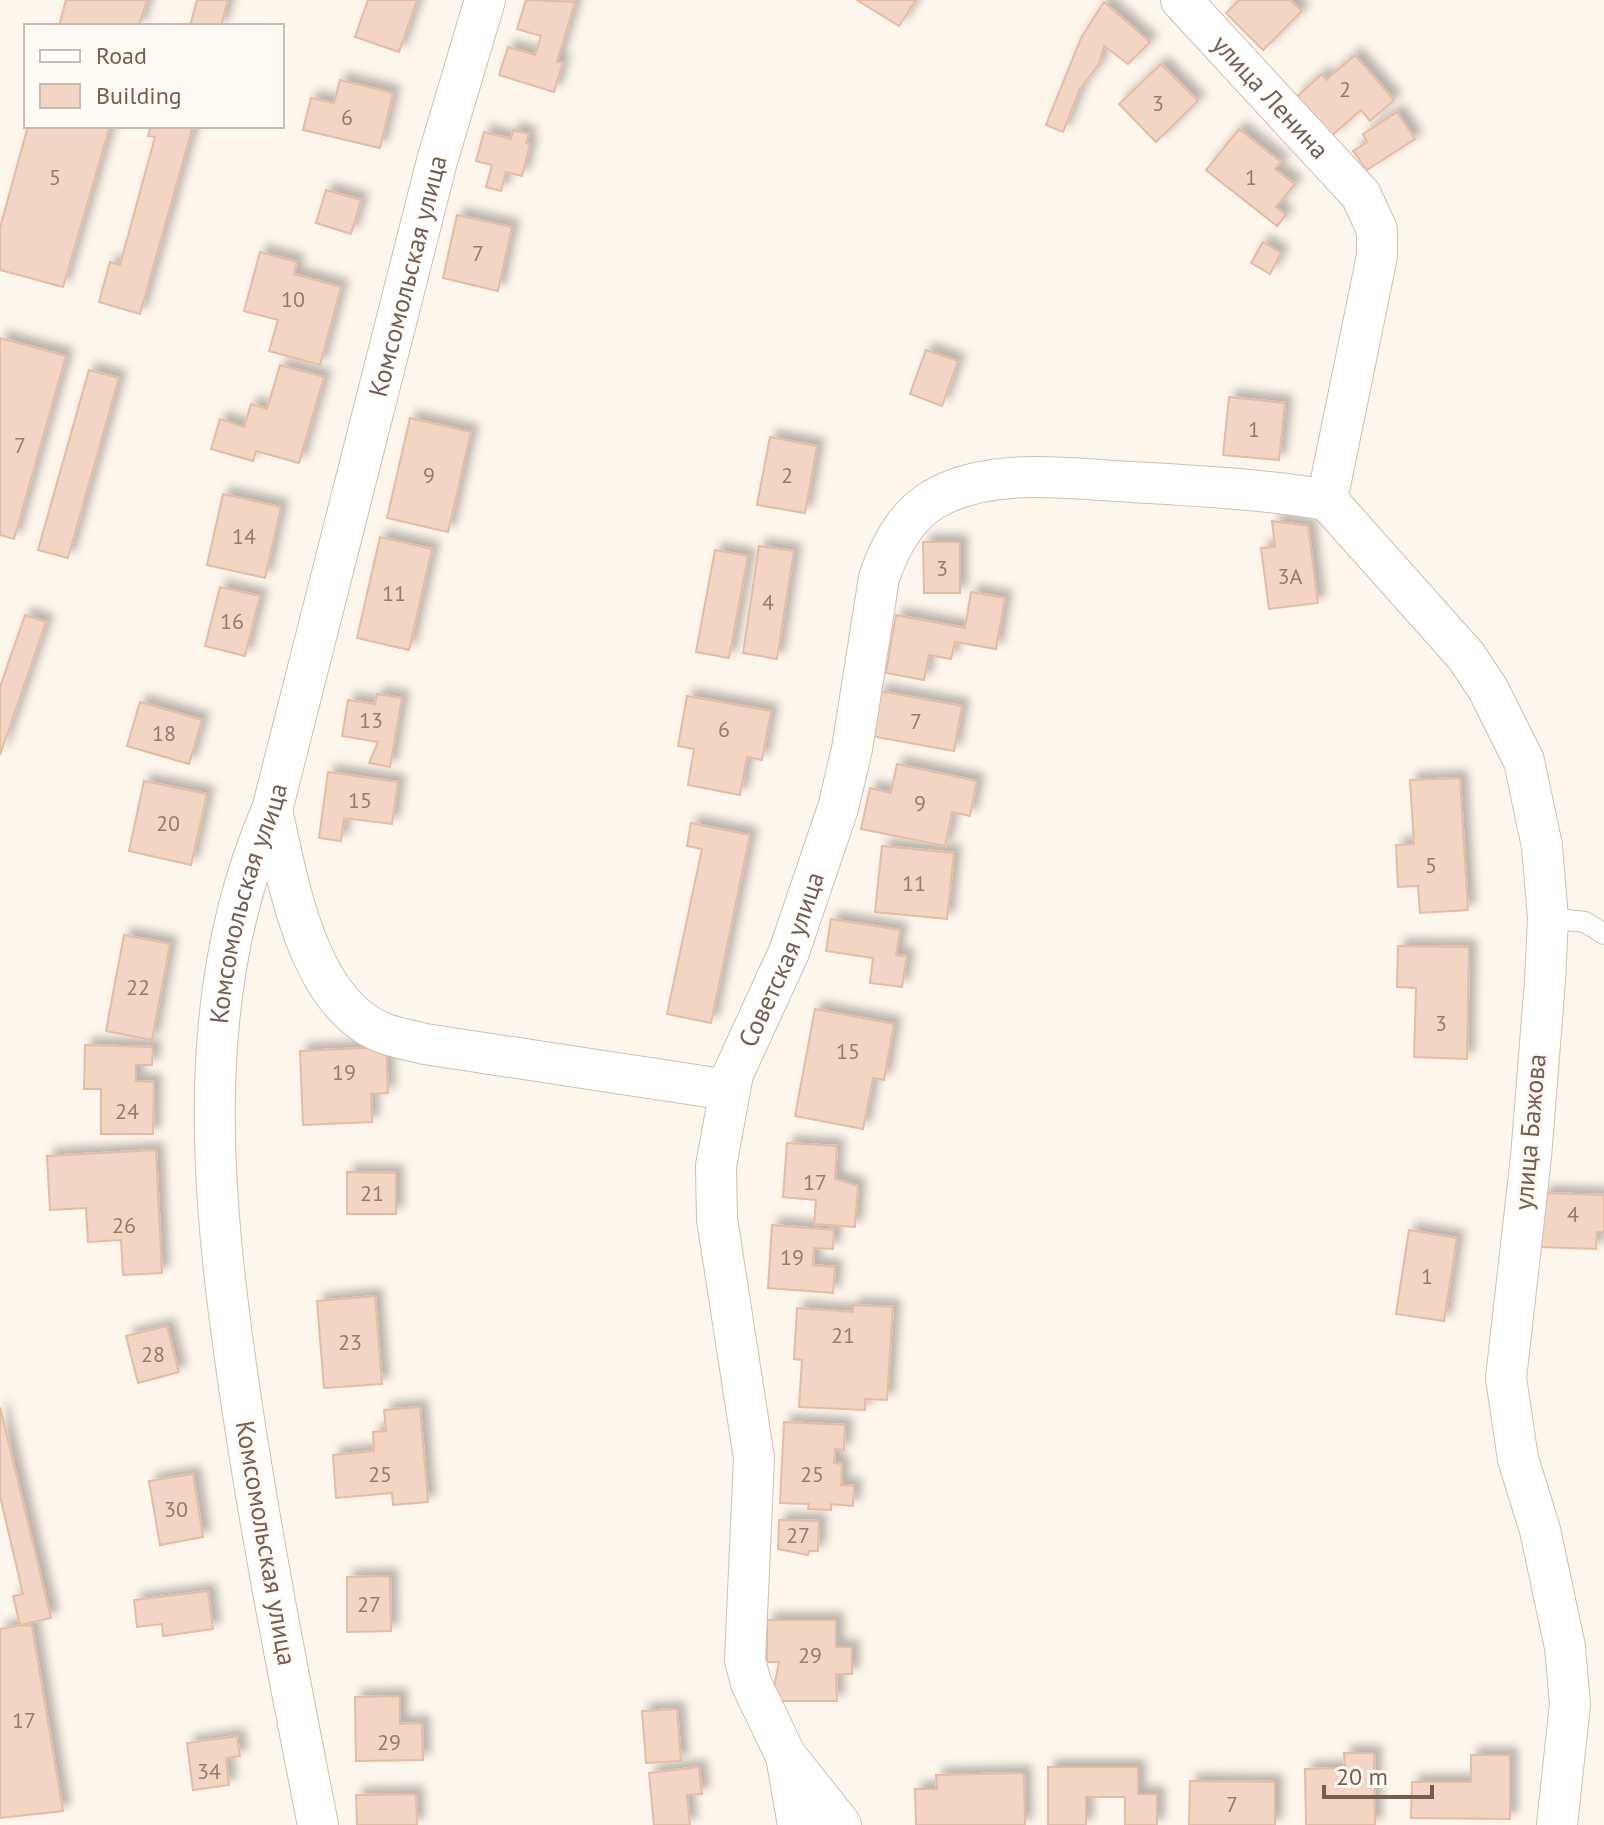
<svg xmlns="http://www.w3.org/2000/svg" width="1604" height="1825" font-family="'PT Sans',sans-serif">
  <defs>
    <filter id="shadow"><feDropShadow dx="7" dy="-7" stdDeviation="4" flood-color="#0004"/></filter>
  </defs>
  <rect width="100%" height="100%" fill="#fdf6ec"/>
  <!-- building -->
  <path fill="#f3d5c3" stroke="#e6bba3" stroke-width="2" filter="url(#shadow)" d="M 66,0 L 147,0 L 139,26 L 59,26 Z
    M 197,0 L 228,0 L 221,26 L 190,26 Z
    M 368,0 L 417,0 L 399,52 L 355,37 Z
    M 526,0 L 575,2 L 557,62 L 563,62 L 554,92 L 499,75 L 508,47 L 535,55 L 541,36 L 517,29 Z
    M 857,0 L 916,0 L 899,26 Z
    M 1239,0 L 1290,0 L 1302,11 L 1263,50 L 1226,13 Z
    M 1104,2 L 1150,42 L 1128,64 L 1104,46 L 1099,64 L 1080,89 L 1063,132 L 1046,125 L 1081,38 Z
    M 1355,55 L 1394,100 L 1370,121 L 1361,110 L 1330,137 L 1295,98 L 1322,74 L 1326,80 Z
    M 1161,64 L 1198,101 L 1156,142 L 1119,104 Z
    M 340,80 L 393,93 L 380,148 L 303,130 L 311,98 L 334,103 Z
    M 1397,112 L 1415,139 L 1367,170 L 1353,151 L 1367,142 L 1363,134 Z
    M 28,126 L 110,126 L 63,287 L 0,270 L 0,228 Z
    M 151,126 L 193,126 L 140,314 L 99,302 L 110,262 L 120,265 L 155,137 L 148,136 Z
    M 1239,129 L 1281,162 L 1275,169 L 1295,184 L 1276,207 L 1286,215 L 1277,226 L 1206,170 Z
    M 513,130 L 529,134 L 526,143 L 530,144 L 522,176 L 506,172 L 501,191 L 486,187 L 492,165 L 476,161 L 484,132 L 511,139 Z
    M 326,190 L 361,200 L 351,234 L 316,223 Z
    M 457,215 L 512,227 L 498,291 L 443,278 Z
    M 1263,242 L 1281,253 L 1270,274 L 1251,263 Z
    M 260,252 L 297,262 L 294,274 L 341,287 L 320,365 L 269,351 L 278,320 L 244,311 Z
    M 0,338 L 66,356 L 14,539 L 0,535 Z
    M 926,350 L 958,361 L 942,406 L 910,394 Z
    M 280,365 L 324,377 L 299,463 L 256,451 L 253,461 L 211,449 L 220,419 L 244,427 L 251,404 L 267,409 Z
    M 89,370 L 119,378 L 68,558 L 38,550 Z
    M 1229,397 L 1285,403 L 1279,460 L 1223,455 Z
    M 410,418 L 471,432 L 448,532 L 387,518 Z
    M 770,437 L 817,446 L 805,513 L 757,505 Z
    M 223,494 L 281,507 L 265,578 L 207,565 Z
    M 1272,521 L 1308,526 L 1318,603 L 1269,609 L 1261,548 L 1275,547 Z
    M 380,537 L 432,549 L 409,650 L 357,638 Z
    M 923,542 L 960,542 L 960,593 L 924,593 Z
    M 759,546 L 794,551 L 777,659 L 743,653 Z
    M 715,550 L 748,556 L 729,658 L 696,652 Z
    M 220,587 L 260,596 L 245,656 L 205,646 Z
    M 971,592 L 1005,598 L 996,649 L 955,642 L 951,659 L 929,655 L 924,680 L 886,673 L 896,615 L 965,628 Z
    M 25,615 L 46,622 L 0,755 L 0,687 Z
    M 879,691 L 962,706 L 954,751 L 871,736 Z
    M 377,694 L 402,698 L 390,767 L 369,763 L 378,742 L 342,736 L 348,700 L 375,704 Z
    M 687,696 L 771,711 L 762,760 L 747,757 L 740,795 L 688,785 L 694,749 L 678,746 Z
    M 140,702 L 202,720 L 189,764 L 127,746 Z
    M 897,764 L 977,781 L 970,816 L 952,812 L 945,846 L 861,829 L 870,788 L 891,793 Z
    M 328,772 L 398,782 L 392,824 L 344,818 L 341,841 L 319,838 Z
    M 1460,778 L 1468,910 L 1420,913 L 1418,886 L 1398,887 L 1396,845 L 1414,844 L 1410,780 Z
    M 144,781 L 207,794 L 191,865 L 129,851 Z
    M 691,823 L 750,835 L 711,1023 L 667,1014 L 702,849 L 687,846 Z
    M 882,846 L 954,853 L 947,919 L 875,912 Z
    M 831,919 L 900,930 L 896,955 L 907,956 L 902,987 L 870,983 L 873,958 L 826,951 Z
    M 124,935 L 170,944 L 152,1040 L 106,1031 Z
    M 1398,946 L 1469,947 L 1467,1059 L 1414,1057 L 1416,988 L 1397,987 Z
    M 815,1009 L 894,1024 L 884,1080 L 873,1078 L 863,1129 L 795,1116 Z
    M 85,1045 L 153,1047 L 152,1065 L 136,1065 L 136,1081 L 154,1082 L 153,1134 L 101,1134 L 101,1089 L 84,1089 Z
    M 386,1047 L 388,1093 L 371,1094 L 372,1122 L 303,1125 L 300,1051 Z
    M 787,1143 L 837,1146 L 835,1179 L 858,1186 L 855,1227 L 814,1224 L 816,1200 L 783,1197 Z
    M 156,1150 L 162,1273 L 123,1275 L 121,1240 L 88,1242 L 86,1208 L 50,1210 L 47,1156 Z
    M 347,1172 L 396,1173 L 396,1214 L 347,1214 Z
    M 1543,1193 L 1604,1195 L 1604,1232 L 1597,1232 L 1596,1249 L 1540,1247 Z
    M 772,1225 L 834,1230 L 833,1249 L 814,1248 L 813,1265 L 835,1267 L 833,1293 L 768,1288 Z
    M 1409,1230 L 1457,1238 L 1444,1321 L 1396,1314 Z
    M 375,1296 L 382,1384 L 324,1388 L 317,1301 Z
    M 853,1305 L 893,1307 L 887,1400 L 865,1399 L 865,1410 L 799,1407 L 802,1360 L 794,1359 L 797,1308 L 853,1312 Z
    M 167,1326 L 179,1372 L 138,1383 L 126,1336 Z
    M 0,1407 L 51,1618 L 20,1625 L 13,1596 L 23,1594 L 0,1496 Z
    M 420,1407 L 428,1502 L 393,1505 L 392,1493 L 336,1498 L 333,1455 L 374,1451 L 373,1432 L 386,1431 L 384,1410 Z
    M 784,1422 L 845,1425 L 844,1450 L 835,1449 L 834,1463 L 842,1464 L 841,1485 L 854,1486 L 853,1506 L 831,1504 L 831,1510 L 808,1509 L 809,1504 L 780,1503 Z
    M 193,1474 L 203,1537 L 160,1545 L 149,1481 Z
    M 779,1520 L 819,1521 L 818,1551 L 809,1551 L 808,1555 L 778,1549 Z
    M 390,1576 L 391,1631 L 347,1632 L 347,1577 Z
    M 208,1591 L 213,1629 L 163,1636 L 162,1624 L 137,1627 L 134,1600 Z
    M 767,1620 L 836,1620 L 836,1647 L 852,1647 L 852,1674 L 836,1674 L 837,1701 L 781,1701 L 773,1693 L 779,1662 L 767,1662 Z
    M 20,1625 L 32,1626 L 63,1811 L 0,1818 L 0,1629 Z
    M 400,1696 L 400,1724 L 422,1723 L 423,1760 L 356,1761 L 355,1697 Z
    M 677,1709 L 681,1761 L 646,1763 L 642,1711 Z
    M 237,1736 L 240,1756 L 226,1758 L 229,1785 L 193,1790 L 187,1743 Z
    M 1344,1753 L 1374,1753 L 1375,1825 L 1306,1825 L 1305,1769 L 1345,1768 Z
    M 1471,1755 L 1510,1755 L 1510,1819 L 1411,1818 L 1412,1782 L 1471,1782 Z
    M 699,1767 L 702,1794 L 687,1795 L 690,1825 L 654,1825 L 649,1773 Z
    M 1048,1767 L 1138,1767 L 1138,1794 L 1157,1794 L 1157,1825 L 1125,1825 L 1125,1797 L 1086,1797 L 1086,1825 L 1048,1825 Z
    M 1024,1773 L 1025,1825 L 916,1825 L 915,1789 L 937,1789 L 936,1775 Z
    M 1190,1781 L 1275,1782 L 1275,1825 L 1189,1825 Z
    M 416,1794 L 417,1825 L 357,1825 L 356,1795 Z"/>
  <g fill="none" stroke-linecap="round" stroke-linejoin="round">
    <!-- service casing -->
    <g stroke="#d1beb0" stroke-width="22">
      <path id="service" d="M 1548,918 L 1585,922 L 1604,934"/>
    </g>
    <!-- minor casing -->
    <g stroke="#d1beb0" stroke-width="42">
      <g id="minor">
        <path id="s1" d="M 1181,0 L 1361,195 L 1377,230 L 1377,256 L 1327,500"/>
        <path d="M 1327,500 L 1466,656 L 1488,689 L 1524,761 L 1542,846 L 1548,918 L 1545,981 L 1531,1157 L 1506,1378 L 1518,1459 L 1540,1530 L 1565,1647 L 1570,1704 L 1557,1825"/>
        <path d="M 272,810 C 288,881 307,1003 383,1033 C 396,1038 411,1040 425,1044 L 728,1090"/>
        <path d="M 791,1762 L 841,1825"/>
        <path id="s2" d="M 318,1825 C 291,1688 264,1551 243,1413 C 213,1213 188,1001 272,810 L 437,161 L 485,0"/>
        <path id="s3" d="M 798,1825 L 786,1756 L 751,1683 L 745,1660 L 754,1458 L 717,1219 L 716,1166 L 733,1074 L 789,952 L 838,808 L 852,749 L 879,578 C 889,548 905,516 934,499 C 992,466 1068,479 1132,482 C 1197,486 1262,489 1327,500"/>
      </g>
    </g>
    <!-- service -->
    <use href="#service" stroke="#fff" stroke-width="20"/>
    <!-- minor -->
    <use href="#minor" stroke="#fff" stroke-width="40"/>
  </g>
  <g text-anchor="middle" stroke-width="6" stroke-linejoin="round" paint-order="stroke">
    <!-- number labels -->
    <g font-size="22" fill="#987a6a">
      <text x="1345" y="97">2</text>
      <text x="1158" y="111">3</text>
      <text x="347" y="125">6</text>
      <text x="55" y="185">5</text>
      <text x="1251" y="185">1</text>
      <text x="478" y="261">7</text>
      <text x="293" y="307">10</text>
      <text x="1254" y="437">1</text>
      <text x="20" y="453">7</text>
      <text x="429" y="483">9</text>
      <text x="787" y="483">2</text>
      <text x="244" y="544">14</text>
      <text x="942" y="576">3</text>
      <text x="1290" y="584">3А</text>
      <text x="394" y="601">11</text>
      <text x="768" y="610">4</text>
      <text x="232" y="629">16</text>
      <text x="371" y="728">13</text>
      <text x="916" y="729">7</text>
      <text x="724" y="737">6</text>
      <text x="164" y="741">18</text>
      <text x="360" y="808">15</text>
      <text x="920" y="811">9</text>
      <text x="168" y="831">20</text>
      <text x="1431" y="873">5</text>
      <text x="914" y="891">11</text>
      <text x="138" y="995">22</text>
      <text x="1441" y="1031">3</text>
      <text x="848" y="1059">15</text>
      <text x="344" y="1080">19</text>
      <text x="127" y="1119">24</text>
      <text x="815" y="1190">17</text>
      <text x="372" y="1201">21</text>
      <text x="1573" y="1222">4</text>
      <text x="124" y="1233">26</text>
      <text x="792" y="1265">19</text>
      <text x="1427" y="1284">1</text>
      <text x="843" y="1343">21</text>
      <text x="350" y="1350">23</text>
      <text x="153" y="1362">28</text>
      <text x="380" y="1482">25</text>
      <text x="812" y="1482">25</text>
      <text x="176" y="1517">30</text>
      <text x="798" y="1543">27</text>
      <text x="369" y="1612">27</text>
      <text x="810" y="1663">29</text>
      <text x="24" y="1728">17</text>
      <text x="389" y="1750">29</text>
      <text x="209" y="1779">34</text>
      <text x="1232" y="1812">7</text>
    </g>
    <!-- street labels -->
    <g font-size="26" fill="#7a5c4d" stroke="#fffaf3">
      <text dy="9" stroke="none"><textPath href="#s1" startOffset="132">улица Ленина</textPath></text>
      <text dy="9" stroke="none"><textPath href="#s2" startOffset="1582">Комсомольская улица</textPath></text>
      <text dy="9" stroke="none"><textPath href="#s2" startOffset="934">Комсомольская улица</textPath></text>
      <text dy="9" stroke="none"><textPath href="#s3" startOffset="890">Советская улица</textPath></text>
      <text transform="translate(1530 1132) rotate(-85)" y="9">улица Бажова</text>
      <text transform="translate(266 1543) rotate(80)" y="9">Комсомольская улица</text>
    </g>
  </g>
  <!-- legend -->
  <rect x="24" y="24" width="260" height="104" fill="#fffaf3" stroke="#cabbb1" stroke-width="2"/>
  <rect x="40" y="50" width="40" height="12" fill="#ffffff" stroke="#cabbb1" stroke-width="2"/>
  <text x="96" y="64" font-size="24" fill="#7a5c4d">Road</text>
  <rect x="40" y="84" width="40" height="24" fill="#f3d5c3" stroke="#cabbb1" stroke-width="2"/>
  <text x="96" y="104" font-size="24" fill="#7a5c4d">Building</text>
  <!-- scale -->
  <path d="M1324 1785v12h108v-12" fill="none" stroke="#7a5c4d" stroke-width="4"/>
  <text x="1336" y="1785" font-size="24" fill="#7a5c4d" stroke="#fffaf3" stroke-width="6" paint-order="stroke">20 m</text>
</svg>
